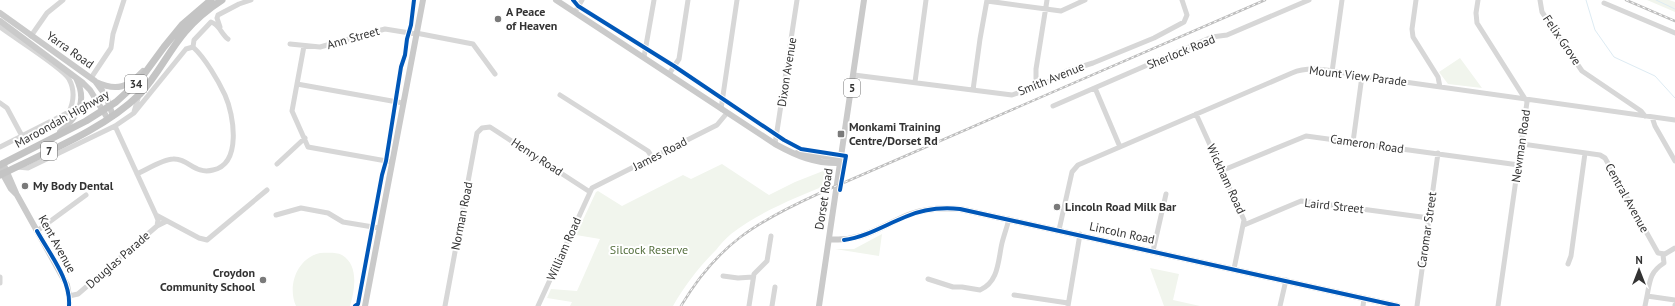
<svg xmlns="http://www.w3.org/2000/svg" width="1675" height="306" font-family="'PT Sans',sans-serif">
  <rect width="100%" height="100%" fill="#fff"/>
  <!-- green -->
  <path fill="#f1f5ed" d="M 1647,0 L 1669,0 L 1675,2 L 1675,12 Z
    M 1460,58 L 1482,88 L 1448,84 L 1439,72 Z
    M 722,164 L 769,195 L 795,182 L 823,171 L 832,183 C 797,197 761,211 731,234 C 725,239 720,245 716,250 C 699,267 685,285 673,306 L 570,306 L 572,302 L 547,298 L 551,289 L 577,291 L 600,239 L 576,235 L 596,192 L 598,191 L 622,206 L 683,175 L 691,179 Z
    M 882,234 L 879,256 L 835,249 L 854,249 Z
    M 320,253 C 327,253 336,252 342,255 C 359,265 355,290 350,306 L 296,306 C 287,286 297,258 320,253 Z
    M 1150,268 L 1179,274 L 1173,300 L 1200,306 L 1164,306 Z"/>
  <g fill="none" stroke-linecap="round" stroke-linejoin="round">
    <!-- stream -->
    <path stroke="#ddebf3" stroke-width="1" d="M 1586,0 L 1595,30 L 1614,57 L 1655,76 L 1675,98
      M 1656,0 L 1675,9"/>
    <!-- minor -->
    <path stroke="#d7d7d7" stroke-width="5" d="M 1416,0 L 1412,29 L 1413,37 L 1438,77 L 1440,87
      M 1478,0 L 1476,13 L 1477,23 L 1527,102 L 1498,306
      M 1540,0 L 1542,12 L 1582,71 L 1641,111 L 1645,116
      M 987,1 L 1061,11 L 1085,0
      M 1604,3 L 1675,33
      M 575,12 L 582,0
      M 0,27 C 13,37 63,68 69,79 C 75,90 74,101 69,112 L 0,147
      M 220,27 L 217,18 L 218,15 L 239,4 L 251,0
      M 416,33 L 473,44 L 495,74
      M 31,36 L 47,13 L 63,0
      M 290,44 L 320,47 L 385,29 L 416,34
      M 304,46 L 292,111 L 308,147 L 392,162
      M 193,47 L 194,40 L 211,22 C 220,25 221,34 228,39
      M 644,57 L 654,0
      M 1332,72 L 1342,0
      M 669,74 L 679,59 L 688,0
      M 854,75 L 1012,95 L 1046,83 L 1067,71 L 1093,63 L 1154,38 L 1184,22 L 1187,15 L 1182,0
      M 91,78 L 111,48 L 113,34 L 124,0
      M 915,82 L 926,0
      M 297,84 L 403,103
      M 1036,87 L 1036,69 L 1047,0
      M 1095,88 L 1120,147
      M 973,90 L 980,39 L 987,0
      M 560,95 L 648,151 L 652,157
      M 0,103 L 7,108 L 22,136
      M 1053,106 L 1212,37 L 1227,35 L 1309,0
      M 721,109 L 737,0
      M 134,112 L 139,95
      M 1196,114 L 1244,220 L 1234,269
      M 1652,117 L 1655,126 L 1675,161
      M 115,126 L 156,215 L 158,220 L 157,226
      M 1353,142 L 1362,76
      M 775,144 L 797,0
      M 1522,144 L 1600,155 L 1605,158 L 1658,253 L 1665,254 L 1675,248
      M 277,164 L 305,138
      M 17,167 L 28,168 L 115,126 L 134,113 L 186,49 L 193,47
      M 1221,171 L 1306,136 L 1519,165
      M 137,174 C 146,170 163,159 173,159 C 188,158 195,175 213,170 C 242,164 234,115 225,95 C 218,80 205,58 193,47
      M 156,215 L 199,238 L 207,240 L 267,190
      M 276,215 L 301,208 L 328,213 L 343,222 L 379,228
      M 1244,225 L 1301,201 L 1429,218
      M 1059,230 L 1072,172 L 1078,165 L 1292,73 C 1313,64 1340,73 1362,76 L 1675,120
      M 37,231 L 86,195
      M 1153,251 L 1166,194
      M 1663,255 L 1664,263 C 1650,272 1650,280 1647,296 L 1675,300
      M 1568,264 L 1571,256 L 1585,153
      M 723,276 L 738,278 L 753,277
      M 0,277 L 0,283
      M 928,279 L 953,287 L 962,287 L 980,290 C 999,282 998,260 1002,243 C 1004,235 1007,227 1009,219
      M 1014,295 L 1068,303
      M 69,296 L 78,294 L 157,226 L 167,221
      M 445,306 L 477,133 L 482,128 L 490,127 L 590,192
      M 538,306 L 592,188 L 717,125 L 727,113
      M 749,306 L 754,274 L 767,261 L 771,236
      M 772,306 L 775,287
      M 1068,306 L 1080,234
      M 1280,306 L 1286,280
      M 1363,306 L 1364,299
      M 1417,306 L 1438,153
      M 1645,306 L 1647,296
      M 1675,306 L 1675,305"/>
    <!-- major -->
    <path stroke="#cacaca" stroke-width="6" d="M 556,0 L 775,144 C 797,156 815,164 841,163
      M 0,13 L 95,81 L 106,96 L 113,116
      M 0,21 L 83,83 L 90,90 L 108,119
      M 96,82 C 117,92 128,87 143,71
      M 60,132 C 78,116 88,102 76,78
      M 797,153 L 842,158
      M 3,163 L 16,193
      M 0,169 L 11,189 L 17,195 L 67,285 L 69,296 L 69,306
      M 829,239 C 862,243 882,225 911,214 C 927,208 944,208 960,209 L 1398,306
      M 365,306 L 423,0
      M 819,306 L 864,0"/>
    <!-- highway -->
    <path stroke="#c4c4c4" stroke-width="7" d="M 0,165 L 86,121 L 116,102 L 139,81 L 164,47 L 182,25 L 211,0
      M 0,175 C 46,152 103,130 140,94 C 158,75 168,52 185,32 C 196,19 208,9 222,0"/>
    <!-- rail casing -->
    <g stroke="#bebebe" stroke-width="2.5">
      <path id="rail" d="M 1626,0 L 1675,21
        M 681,306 C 718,244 756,222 820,193 L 1265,0"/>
    </g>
    <!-- rail -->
    <use href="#rail" stroke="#fff" stroke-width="1" stroke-dasharray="3" stroke-linecap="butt"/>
    <!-- cycleway casing -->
    <g stroke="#fff" stroke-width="6">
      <path id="cycleway" d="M 573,0 L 578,6 L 674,66 L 784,140 L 801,149 L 846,156 L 840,190
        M 37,231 C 49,253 71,280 69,306
        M 844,240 C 866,237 885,225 905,217 C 923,209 941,207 960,209 L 1398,306
        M 355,306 L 358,304 L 382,175 L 386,161 L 401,67 L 405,55 L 407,39 L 411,25 L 414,0"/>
    </g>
    <!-- cycleway -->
    <use href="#cycleway" stroke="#0057b8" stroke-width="4"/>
  </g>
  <!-- markers -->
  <g fill="#7a7a7a" stroke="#fff" stroke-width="1.5">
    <circle cx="498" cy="19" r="4"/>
    <rect x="837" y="130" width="8" height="8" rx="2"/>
    <circle cx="25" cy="186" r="4"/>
    <circle cx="1057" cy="207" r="4"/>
    <circle cx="263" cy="280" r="4"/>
  </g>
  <g text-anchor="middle" stroke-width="4" stroke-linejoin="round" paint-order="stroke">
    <!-- shield labels -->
    <g fill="#fff" stroke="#707070" stroke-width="1">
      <rect x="125" y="75" width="22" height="18" rx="3"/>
      <rect x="844" y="79" width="16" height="18" rx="3"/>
      <rect x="41" y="142" width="16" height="18" rx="3"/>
    </g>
    <g font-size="11" font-weight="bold" fill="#333">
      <text x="136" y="88">34</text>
      <text x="852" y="92">5</text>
      <text x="49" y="155">7</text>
    </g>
    <!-- poi labels -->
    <g font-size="12" font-weight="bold" fill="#333" stroke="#fff" text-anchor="start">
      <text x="506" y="16">A Peace<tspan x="506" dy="14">of Heaven</tspan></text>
      <text x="849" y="131">Monkami Training<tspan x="849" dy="14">Centre/Dorset Rd</tspan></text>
      <text x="33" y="190">My Body Dental</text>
      <text x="1065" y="211">Lincoln Road Milk Bar</text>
      <text x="255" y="277" text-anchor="end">Croydon<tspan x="255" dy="14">Community School</tspan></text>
    </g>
    <!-- street labels -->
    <g font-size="12" fill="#333" stroke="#fff">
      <text transform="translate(353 38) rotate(-16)" y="4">Ann Street</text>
      <text transform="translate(1562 40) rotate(56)" y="4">Felix Grove</text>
      <text transform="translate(70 50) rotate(35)" y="4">Yarra Road</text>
      <text transform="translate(1181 52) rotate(-22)" y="4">Sherlock Road</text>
      <text transform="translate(787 72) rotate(-81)" y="4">Dixon Avenue</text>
      <text transform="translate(1358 76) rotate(7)" y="4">Mount View Parade</text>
      <text transform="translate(1051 79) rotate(-22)" y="4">Smith Avenue</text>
      <text transform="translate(62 119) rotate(-29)" y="4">Maroondah Highway</text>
      <text transform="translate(1367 144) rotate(8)" y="4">Cameron Road</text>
      <text transform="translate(1521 146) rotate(-82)" y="4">Newman Road</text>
      <text transform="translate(660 154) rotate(-27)" y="4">James Road</text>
      <text transform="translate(537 157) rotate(33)" y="4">Henry Road</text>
      <text transform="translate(1226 179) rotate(65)" y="4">Wickham Road</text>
      <text transform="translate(1627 198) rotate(61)" y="4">Central Avenue</text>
      <text transform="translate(824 199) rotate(-81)" y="4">Dorset Road</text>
      <text transform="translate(1334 206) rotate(6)" y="4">Laird Street</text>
      <text transform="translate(462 216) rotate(-79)" y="4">Norman Road</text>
      <text transform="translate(1427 230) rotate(-82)" y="4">Caromar Street</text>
      <text transform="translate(1122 233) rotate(12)" y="4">Lincoln Road</text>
      <text transform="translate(57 244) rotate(61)" y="4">Kent Avenue</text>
      <text transform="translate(564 249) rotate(-66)" y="4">William Road</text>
      <text transform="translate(118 260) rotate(-41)" y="4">Douglas Parade</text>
    </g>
    <!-- park labels -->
    <g font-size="12" fill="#56703f" stroke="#fff">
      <text x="649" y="254">Silcock Reserve</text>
    </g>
  </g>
  <!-- north arrow -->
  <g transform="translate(1639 270)" stroke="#ffffff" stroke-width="3" paint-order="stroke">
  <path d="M0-3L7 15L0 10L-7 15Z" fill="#333333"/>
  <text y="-6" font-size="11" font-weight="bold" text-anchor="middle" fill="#333333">N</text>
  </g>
</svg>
